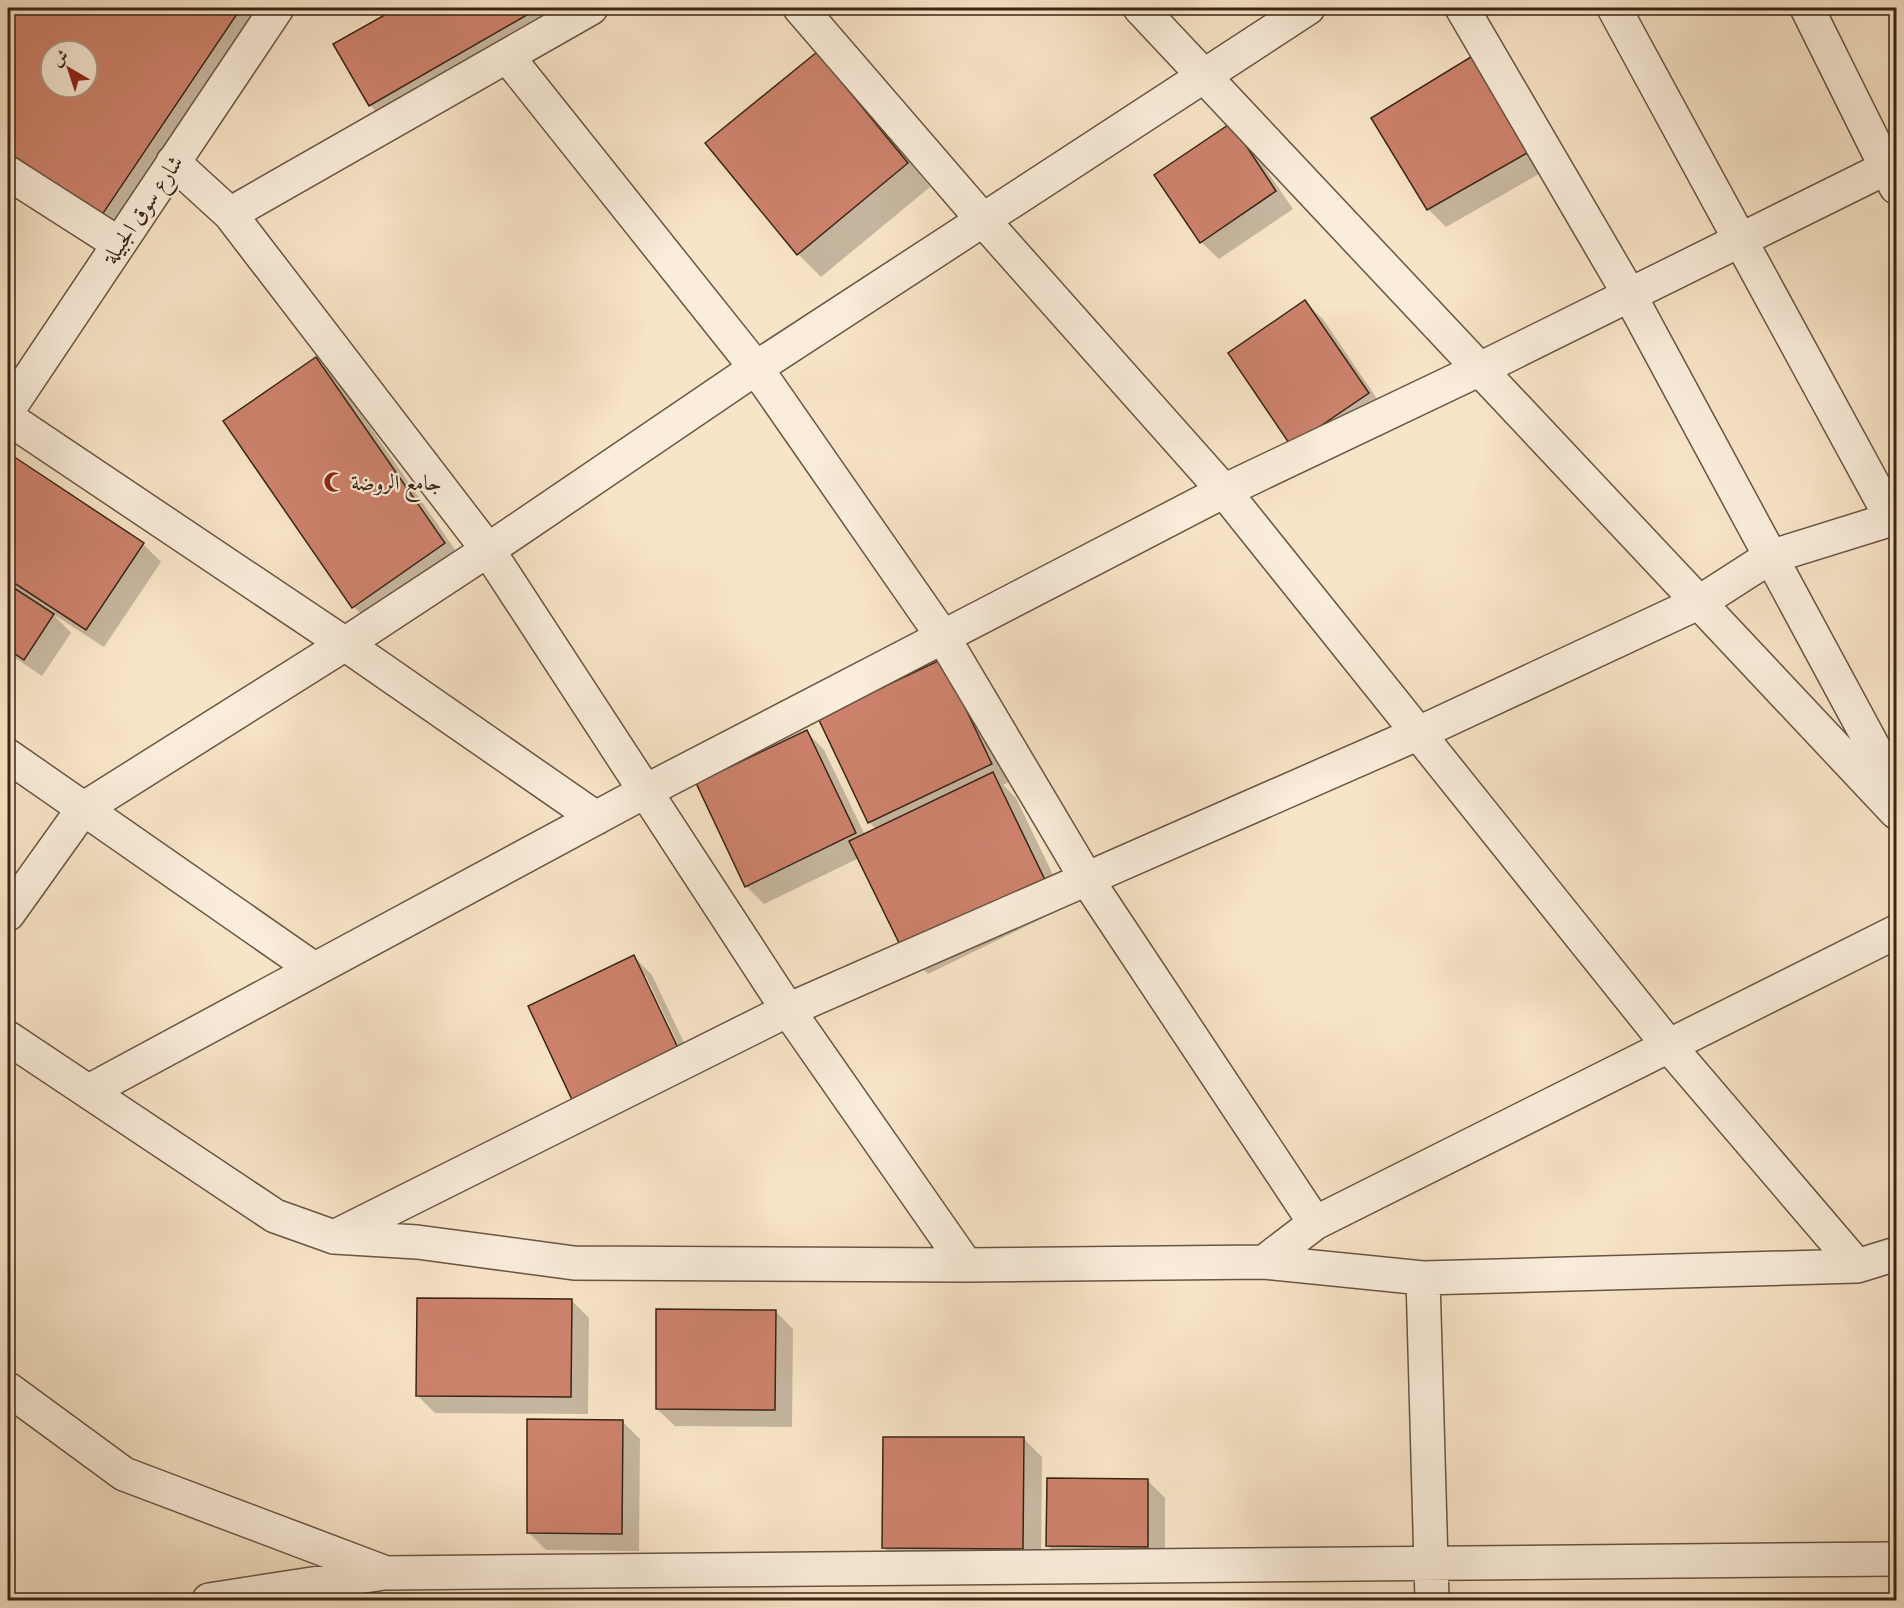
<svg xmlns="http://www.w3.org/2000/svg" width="1904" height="1608" font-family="'Sorts Mill Goudy',Amiri,serif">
  <rect width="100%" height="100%" fill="#f8e4c7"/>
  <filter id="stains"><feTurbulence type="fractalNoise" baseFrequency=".00333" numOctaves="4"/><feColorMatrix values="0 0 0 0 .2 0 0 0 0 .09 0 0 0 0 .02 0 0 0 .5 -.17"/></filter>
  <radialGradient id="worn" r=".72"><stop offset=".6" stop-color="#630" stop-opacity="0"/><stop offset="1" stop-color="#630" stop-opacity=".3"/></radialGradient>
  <!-- shadow -->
  <path fill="#0003" fill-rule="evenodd" d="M 8,8 L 239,8 L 98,218 L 8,158 ZM 51,51 L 87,51 L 87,87 L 51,87 Z
    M 242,8 L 279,8 L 126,237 L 100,220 Z
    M 400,8 L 603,8 L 393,128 L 370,105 L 335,45 Z
    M 817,54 L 840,78 L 930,187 L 821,277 L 798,254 Z
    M 1474,57 L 1546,170 L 1446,227 L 1428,209 Z
    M 1231,125 L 1248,143 L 1293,209 L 1219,259 L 1201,242 Z
    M 1305,302 L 1323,319 L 1386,412 L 1310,463 Z
    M 316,359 L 339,382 L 467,567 L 377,630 L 354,607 Z
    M 10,456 L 143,544 L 161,562 L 104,647 L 53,614 L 71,633 L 42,676 L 8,653 L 8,460 Z
    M 959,678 L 1009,782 L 1003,785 L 1016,798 L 1068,906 L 928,974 L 904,951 L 859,858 L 764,904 L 746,886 L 807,732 L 824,750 L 865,835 L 877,830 L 869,822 Z
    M 634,957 L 652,975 L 697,1070 L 594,1121 ZM 642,976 L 646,976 L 685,1059 L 682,1060 Z
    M 571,1300 L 589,1318 L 588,1414 L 435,1413 L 417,1395 Z
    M 775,1311 L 793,1329 L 792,1427 L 675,1426 L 657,1409 Z
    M 622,1421 L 640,1439 L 639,1551 L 546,1550 L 528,1532 Z
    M 1024,1439 L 1042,1457 L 1041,1566 L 902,1566 L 884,1548 Z
    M 1147,1480 L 1165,1498 L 1165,1564 L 1066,1564 L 1048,1546 Z"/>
  <!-- building -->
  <path fill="#cd826c" stroke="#392516" stroke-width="1.5" fill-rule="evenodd" d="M 8,8 L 241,8 L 102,215 L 8,152 ZM 51,51 L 87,51 L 87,87 L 51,87 Z
    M 397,8 L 539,8 L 369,106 L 333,44 Z
    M 817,52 L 908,163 L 797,255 L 705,143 Z
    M 1474,55 L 1529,152 L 1427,210 L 1371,118 Z
    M 1231,123 L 1276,191 L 1200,243 L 1154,175 Z
    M 1305,300 L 1369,393 L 1291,446 L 1228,353 Z
    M 316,357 L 445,543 L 352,608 L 223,421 Z
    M 10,454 L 144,543 L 86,630 L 8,579 L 8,457 Z
    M 8,584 L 54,614 L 24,660 L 8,649 Z
    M 942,659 L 992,764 L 868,823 L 818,718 Z
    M 807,730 L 856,833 L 745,887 L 696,783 Z
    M 993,772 L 1046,882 L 903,951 L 849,841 Z
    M 634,955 L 680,1052 L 574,1104 L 528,1006 Z
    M 417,1298 L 572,1299 L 571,1397 L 416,1396 Z
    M 656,1309 L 776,1310 L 775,1410 L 656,1409 Z
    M 527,1419 L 623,1420 L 622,1534 L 527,1533 Z
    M 883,1437 L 1024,1437 L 1023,1549 L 882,1548 Z
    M 1047,1478 L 1148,1479 L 1148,1547 L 1046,1546 Z"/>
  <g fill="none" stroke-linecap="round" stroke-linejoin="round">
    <!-- minor casing -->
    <g stroke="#695542" stroke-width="36">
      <path id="minor" d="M 800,8 L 983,220 L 1224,491 L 1669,1046 L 1857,1266
        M 1140,8 L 1896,812
        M 1462,8 L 1629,294 L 1896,789
        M 1807,8 L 1896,187
        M 507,56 L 756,368 L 943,637 L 1086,878 L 1315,1223
        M 173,162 L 230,214 L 488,550 L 788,1010 L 966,1265
        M 8,173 L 119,244
        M 230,214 L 591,8
        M 8,410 L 277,8
        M 8,418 L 345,644 L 596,818
        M 8,756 L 314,969
        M 8,914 L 83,809 L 345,644 L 488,550 L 756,368 L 1308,8
        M 8,1038 L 275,1216 L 334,1237 L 417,1242 L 574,1263 L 966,1265 L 1264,1262 L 1423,1278 L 1857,1266 L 1896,1254
        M 89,1091 L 644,792 L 1224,491 L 1480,369 L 1896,163
        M 334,1237 L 788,1010 L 1419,733 L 1700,602 L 1770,557 L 1892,519 L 1614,8
        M 1264,1262 L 1315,1223 L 1896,932
        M 1423,1278 L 1432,1600
        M 8,1389 L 124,1474 L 386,1573 L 1896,1559
        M 209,1600 L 384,1573"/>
    </g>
    <!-- minor -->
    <use href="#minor" stroke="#faeddb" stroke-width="33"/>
  </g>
  <!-- icons -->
  <defs>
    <g id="mosque-bare" transform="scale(1.62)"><path d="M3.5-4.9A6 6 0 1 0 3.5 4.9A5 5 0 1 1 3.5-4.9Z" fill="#8f2418" stroke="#faeddb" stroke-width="2.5" paint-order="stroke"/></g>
  </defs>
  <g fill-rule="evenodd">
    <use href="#mosque-bare" x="334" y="482"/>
  </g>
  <g text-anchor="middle" stroke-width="4.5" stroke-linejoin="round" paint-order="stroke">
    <!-- street labels -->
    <g font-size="22" fill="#392516" stroke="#faeddb">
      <text transform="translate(142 209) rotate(-56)" y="8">شارع سوق الجبيلة</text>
    </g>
    <!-- poi labels -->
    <g font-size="22" fill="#392516" stroke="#faeddb" text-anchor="start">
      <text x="351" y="490">جامع الروضة</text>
    </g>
  </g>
  <!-- margin -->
  <rect width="1904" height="1608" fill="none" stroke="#f8e4c7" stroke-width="30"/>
  <rect x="9" y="9" width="1886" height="1590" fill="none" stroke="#392516" stroke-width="3"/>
  <rect x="15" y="15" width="1874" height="1578" fill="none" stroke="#392516" stroke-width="1.5"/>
  <!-- north arrow -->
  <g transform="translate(69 69) rotate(321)"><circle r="28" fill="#faeddb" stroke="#ad9d8c" stroke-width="1.5"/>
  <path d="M0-4.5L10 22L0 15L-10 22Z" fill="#8f2418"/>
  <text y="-9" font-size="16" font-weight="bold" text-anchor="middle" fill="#392516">ش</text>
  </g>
  <rect width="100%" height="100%" filter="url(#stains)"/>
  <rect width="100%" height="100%" fill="url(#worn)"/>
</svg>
